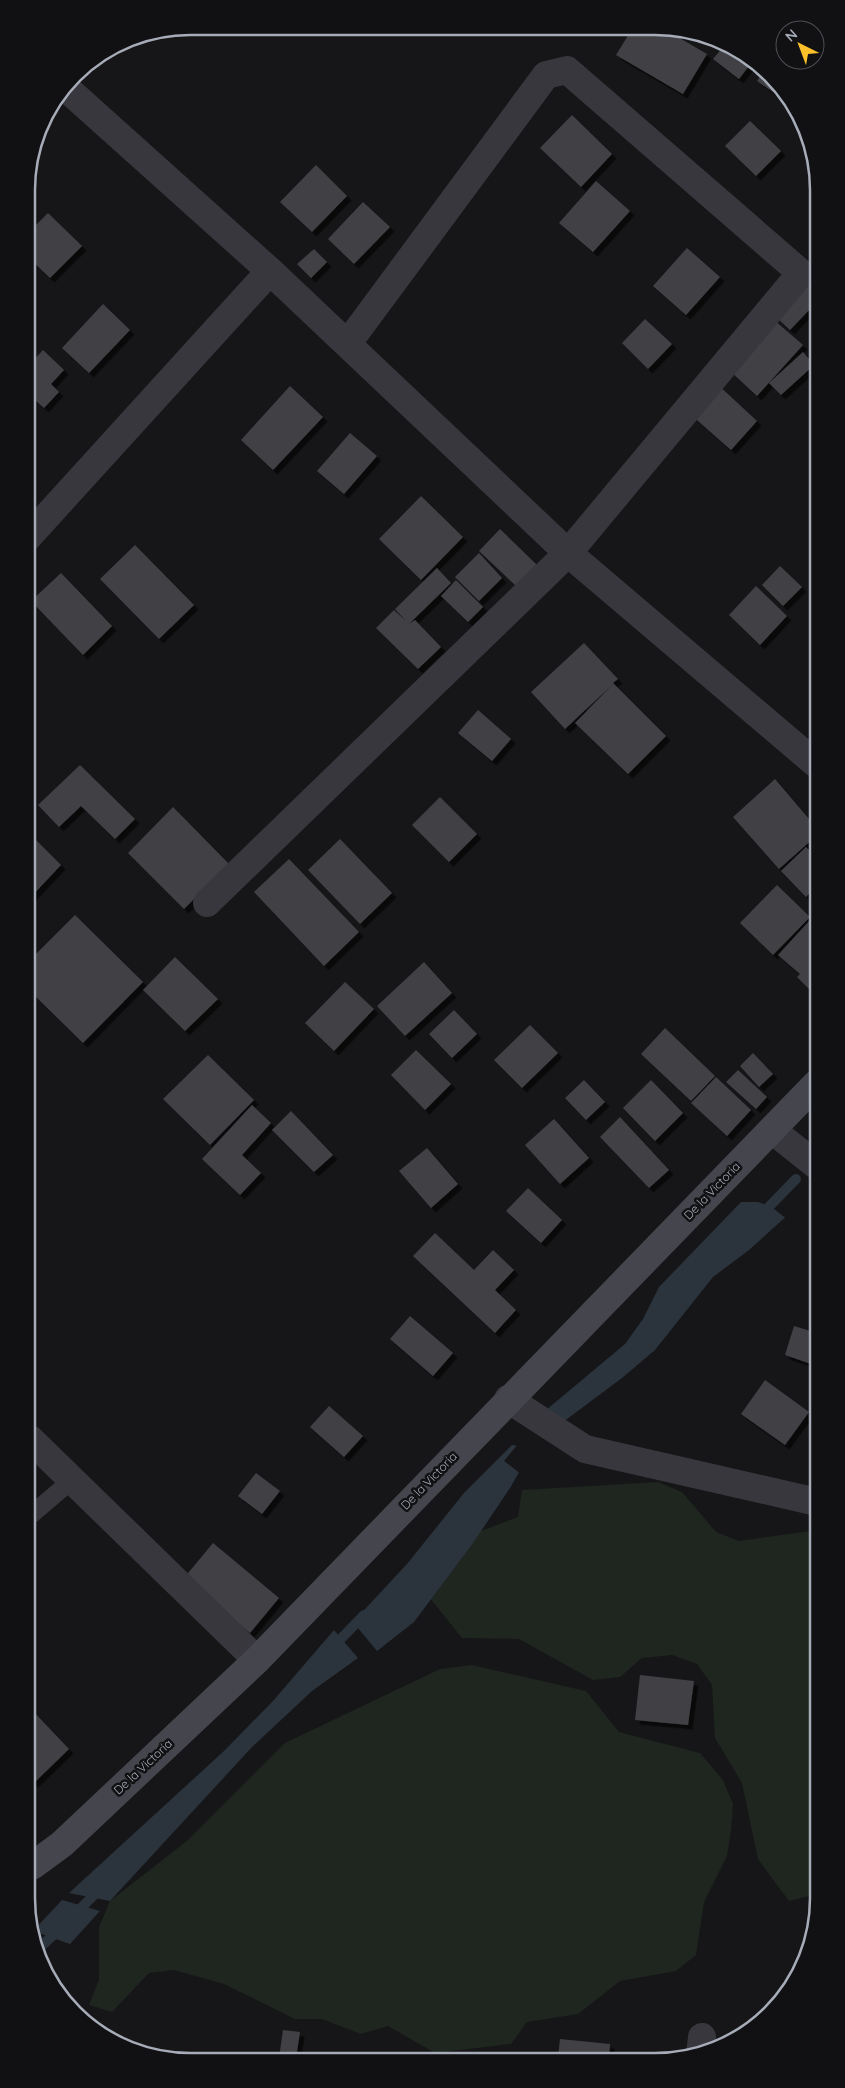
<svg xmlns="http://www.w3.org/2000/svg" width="845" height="2088" font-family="Quicksand,sans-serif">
  <defs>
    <filter id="shadow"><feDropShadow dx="4.5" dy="4.5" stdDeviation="0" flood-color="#0009"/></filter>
  </defs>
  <rect width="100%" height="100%" fill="#161618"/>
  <!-- green -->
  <path fill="#1e261f" d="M 658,1482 L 682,1492 L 716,1532 L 739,1541 L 817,1530 L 818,1894 L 789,1901 L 758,1859 L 742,1783 L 715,1738 L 712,1685 L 697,1664 L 672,1655 L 642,1658 L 620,1677 L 593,1680 L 519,1639 L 462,1638 L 429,1597 L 441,1546 L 518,1517 L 522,1490 Z
    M 472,1665 L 586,1691 L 619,1732 L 700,1753 L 723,1780 L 733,1804 L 731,1830 L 727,1856 L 704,1902 L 696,1955 L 676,1971 L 620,1981 L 578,2014 L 527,2022 L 511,2044 L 435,2053 L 388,2026 L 361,2034 L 322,2019 L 295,2019 L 224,1984 L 174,1970 L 149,1973 L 112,2012 L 89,2005 L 99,1980 L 99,1927 L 110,1901 L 188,1840 L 285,1743 L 440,1669 Z"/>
  <!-- water -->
  <path fill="#2b343d" d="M 741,1202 L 758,1202 L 790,1213 L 749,1250 L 713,1277 L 655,1350 L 622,1378 L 551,1431 L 527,1426 L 625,1344 L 643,1319 L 659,1287 Z
    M 512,1445 L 523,1447 L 525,1462 L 510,1488 L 473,1543 L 414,1622 L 377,1651 L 353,1622 L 407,1564 L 464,1493 Z
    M 334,1630 L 358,1658 L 312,1691 L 252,1747 L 110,1901 L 69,1893 L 224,1751 L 273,1701 Z
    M 62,1900 L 100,1911 L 70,1944 L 33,1931 Z"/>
  <!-- pier -->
  <path fill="#161618" d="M 765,1202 L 791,1211 L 792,1214 L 787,1219 Z
    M 518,1444 L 524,1446 L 528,1455 L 527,1463 L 521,1474 L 504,1461 Z"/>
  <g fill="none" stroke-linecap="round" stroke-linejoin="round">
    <!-- stream -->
    <path stroke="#2b343d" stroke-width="10" d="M 760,1216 L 796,1179
      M 332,1648 L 364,1615
      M 73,1916 L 100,1889
      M 37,1950 L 61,1928"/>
  </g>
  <!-- building -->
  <path fill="#404145" filter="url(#shadow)" d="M 632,29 L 664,29 L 707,54 L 683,94 L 616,55 Z
    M 723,47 L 752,62 L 739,79 L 713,59 Z
    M 765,69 L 786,95 L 783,99 L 757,81 Z
    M 572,115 L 612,154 L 581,187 L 540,148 Z
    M 750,121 L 781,151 L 756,176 L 725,146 Z
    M 316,165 L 347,196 L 312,232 L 280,202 Z
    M 596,181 L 630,211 L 593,252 L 559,223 Z
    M 363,202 L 390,227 L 354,264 L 328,239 Z
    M 48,213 L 82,246 L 50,278 L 27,256 L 27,234 Z
    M 687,248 L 720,277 L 686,315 L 653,286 Z
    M 314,249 L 327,262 L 311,278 L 297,264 Z
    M 808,283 L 814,288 L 814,309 L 812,307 L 790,330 L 776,317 Z
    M 103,304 L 130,330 L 89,373 L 62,348 Z
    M 645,319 L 672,344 L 648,369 L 622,343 Z
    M 774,320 L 803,345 L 757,396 L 729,370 Z
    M 43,350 L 64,370 L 51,384 L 59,392 L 44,408 L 27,393 L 27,381 L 35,373 L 28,366 Z
    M 803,352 L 814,365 L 781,395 L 769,383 Z
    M 716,383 L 757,421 L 731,450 L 689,413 Z
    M 290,386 L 323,417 L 273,470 L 241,440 Z
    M 350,433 L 377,456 L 344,494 L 317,471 Z
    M 421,496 L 463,537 L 421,580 L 379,539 Z
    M 500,529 L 537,565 L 516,586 L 479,551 Z
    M 135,545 L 194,605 L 159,639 L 100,579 Z
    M 479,553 L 502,578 L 479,601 L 455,577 Z
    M 780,566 L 802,587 L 783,606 L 762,585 Z
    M 437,568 L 451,583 L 409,624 L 415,620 L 441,647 L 418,669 L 376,628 L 394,610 L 406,621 L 395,609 Z
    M 61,573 L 112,626 L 83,655 L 31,601 Z
    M 456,580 L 483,607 L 468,622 L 441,596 Z
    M 756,586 L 787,616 L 760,645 L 729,615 Z
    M 584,643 L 618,679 L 613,683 L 666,736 L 628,774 L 575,723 L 612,685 L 565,729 L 531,692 Z
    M 478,710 L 511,739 L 492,761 L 458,733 Z
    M 80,765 L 135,819 L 115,839 L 81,806 L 59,827 L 38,805 Z
    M 775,779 L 815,826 L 815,837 L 779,869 L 733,817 Z
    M 440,797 L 477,834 L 449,862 L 412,825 Z
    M 173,807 L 229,864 L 184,909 L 128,853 Z
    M 29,833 L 61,865 L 29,899 Z
    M 340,839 L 392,893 L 360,924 L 308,870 Z
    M 806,847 L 815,856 L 815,887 L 806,897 L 781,871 Z
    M 289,859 L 359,932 L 324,966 L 254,892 Z
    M 777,885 L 810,917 L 773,955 L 740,923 Z
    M 75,915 L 143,982 L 83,1043 L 29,990 L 29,961 Z
    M 811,919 L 816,923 L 816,957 L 812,961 L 816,958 L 816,996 L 797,977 L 800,974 L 778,955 Z
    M 175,957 L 218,999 L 185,1031 L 143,990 Z
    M 424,962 L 452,993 L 405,1036 L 377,1006 Z
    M 345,982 L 374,1009 L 334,1051 L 305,1023 Z
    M 454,1010 L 477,1034 L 452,1058 L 429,1034 Z
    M 530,1025 L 558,1053 L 522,1088 L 494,1060 Z
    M 665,1028 L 715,1076 L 691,1101 L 641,1054 Z
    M 416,1050 L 451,1084 L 425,1110 L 391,1075 Z
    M 753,1053 L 773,1074 L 759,1087 L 740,1066 Z
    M 208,1055 L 254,1100 L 210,1145 L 163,1099 Z
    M 738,1070 L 767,1097 L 756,1109 L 726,1082 Z
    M 716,1077 L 751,1110 L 727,1136 L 691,1103 Z
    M 584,1080 L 605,1102 L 586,1120 L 565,1098 Z
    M 651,1080 L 683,1113 L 655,1141 L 623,1108 Z
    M 252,1105 L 271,1123 L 242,1155 L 261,1173 L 240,1195 L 202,1159 Z
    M 291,1111 L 333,1155 L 314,1172 L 272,1130 Z
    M 620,1117 L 669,1170 L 649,1188 L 600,1137 Z
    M 554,1119 L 589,1158 L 560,1184 L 525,1145 Z
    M 427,1148 L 458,1184 L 431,1208 L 399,1171 Z
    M 528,1188 L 562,1220 L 541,1243 L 506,1211 Z
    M 435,1233 L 474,1270 L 493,1250 L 514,1270 L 495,1290 L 516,1310 L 495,1333 L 413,1256 Z
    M 410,1316 L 453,1353 L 433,1376 L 390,1339 Z
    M 794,1326 L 817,1333 L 817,1366 L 785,1355 Z
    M 765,1380 L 809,1412 L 785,1445 L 741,1414 Z
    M 329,1406 L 363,1436 L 344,1457 L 310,1427 Z
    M 256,1473 L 280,1491 L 262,1514 L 238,1496 Z
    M 213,1543 L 279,1598 L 250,1633 L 184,1578 Z
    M 640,1675 L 694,1681 L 688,1725 L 635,1720 Z
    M 31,1709 L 69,1749 L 34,1783 L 31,1781 Z
    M 283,2030 L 300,2032 L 296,2058 L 279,2058 Z
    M 560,2039 L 610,2044 L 609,2057 L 558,2057 Z"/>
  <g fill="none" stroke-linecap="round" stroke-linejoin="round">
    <!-- service -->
    <path stroke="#37373d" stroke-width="18" d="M 31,1515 L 72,1480"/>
    <!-- minor -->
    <path stroke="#37373d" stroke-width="28" d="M 66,88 L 270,271 L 568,553 L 815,763
      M 28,537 L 270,271
      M 207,903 L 568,553 L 801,273 L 567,70 L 546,75 L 348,343
      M 772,1130 L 816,1165
      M 508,1399 L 585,1449 L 817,1502
      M 30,1439 L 257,1660
      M 700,2055 L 702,2037"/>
    <!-- secondary -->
    <path stroke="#45464d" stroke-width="28" d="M 32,1866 L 62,1844 L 257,1660 L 816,1084"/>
  </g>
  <g text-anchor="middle" stroke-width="5" stroke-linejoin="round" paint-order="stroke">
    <!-- street labels -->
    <g font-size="12" fill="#a7acb9" stroke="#111113">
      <text transform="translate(712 1191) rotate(-46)" y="4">De la Victoria</text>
      <text transform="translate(429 1481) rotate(-46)" y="4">De la Victoria</text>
      <text transform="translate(143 1767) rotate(-43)" y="4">De la Victoria</text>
    </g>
  </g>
  <!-- crop -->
  <path d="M0 0H845V2088H0ZM190 35H655A155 155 0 0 1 810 190V1898A155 155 0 0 1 655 2053H190A155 155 0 0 1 35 1898V190A155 155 0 0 1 190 35Z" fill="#111113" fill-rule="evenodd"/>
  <path fill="none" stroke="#a7acb9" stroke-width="2.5" d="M190 35H655A155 155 0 0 1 810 190V1898A155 155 0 0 1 655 2053H190A155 155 0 0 1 35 1898V190A155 155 0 0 1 190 35Z"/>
  <!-- north arrow -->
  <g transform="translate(800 45) rotate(318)"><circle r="24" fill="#111113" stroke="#4d4f55"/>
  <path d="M0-4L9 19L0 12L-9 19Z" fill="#fcc02a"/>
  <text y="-8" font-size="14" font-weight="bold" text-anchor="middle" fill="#a7acb9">N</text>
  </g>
</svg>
